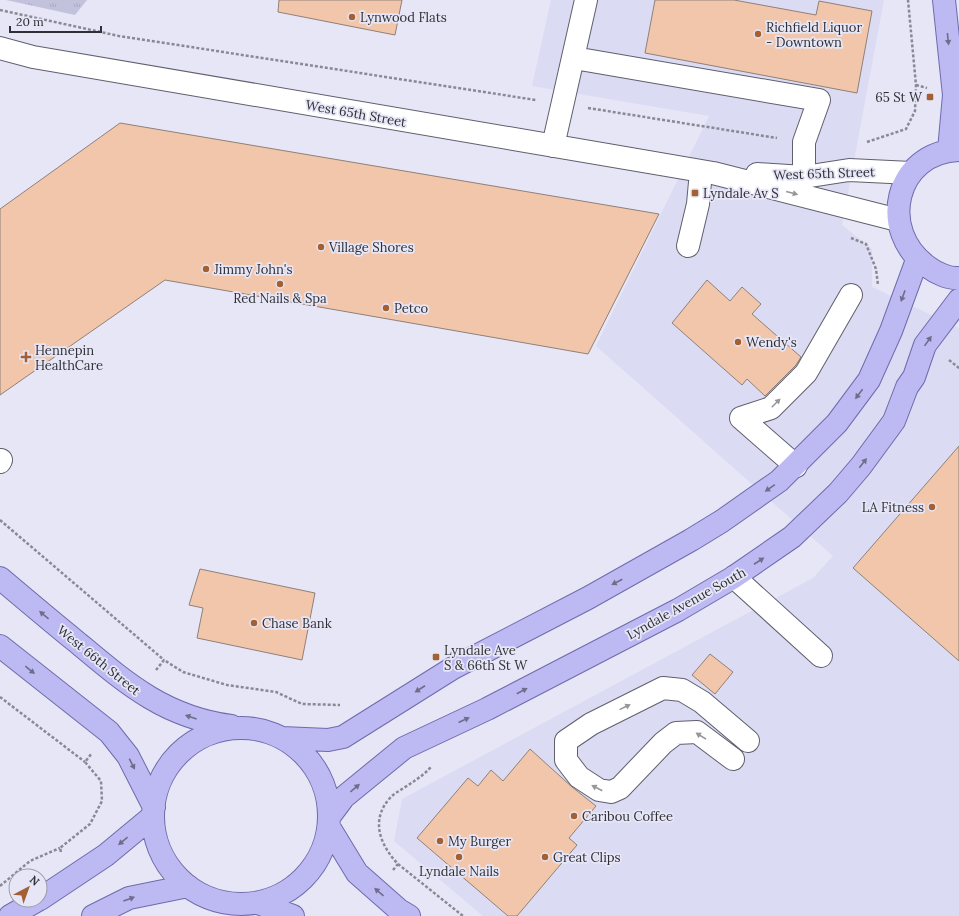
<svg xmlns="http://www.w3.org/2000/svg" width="959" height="916" font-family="Lora,serif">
  <defs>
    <pattern id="park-tufts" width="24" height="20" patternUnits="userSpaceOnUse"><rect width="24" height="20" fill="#c2c2dd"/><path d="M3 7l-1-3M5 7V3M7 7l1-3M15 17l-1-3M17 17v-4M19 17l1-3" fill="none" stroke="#a7a7be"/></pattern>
  </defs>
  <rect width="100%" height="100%" fill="#e6e6f7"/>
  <!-- built -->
  <path fill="#dbdbf3" d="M 551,0 L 884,0 L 842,225 L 872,249 L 872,287 L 959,328 L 959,916 L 483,916 L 394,841 L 402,799 L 813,578 L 833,556 L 596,346 L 709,116 L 532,86 Z"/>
  <!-- park -->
  <path fill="url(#park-tufts)" d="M 6,0 L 87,0 L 75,15 Z"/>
  <!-- building -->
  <path fill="#f2c6ab" stroke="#8f8078" d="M 279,0 L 402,0 L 395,35 L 278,12 Z
    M 655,0 L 734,0 L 816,15 L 819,1 L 872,11 L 857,93 L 645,53 Z
    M 120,123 L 659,214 L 588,354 L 165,280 L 0,395 L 0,209 Z
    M 707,280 L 730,301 L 742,287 L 761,304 L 752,314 L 801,357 L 796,365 L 765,396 L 747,379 L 742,385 L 672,323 Z
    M 959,446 L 959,661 L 853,568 Z
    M 200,569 L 315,593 L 302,660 L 197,638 L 203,608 L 189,605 Z
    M 710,654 L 733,672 L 715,694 L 692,675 Z
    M 530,749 L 572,787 L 596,806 L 569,838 L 577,845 L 517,916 L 508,916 L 417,838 L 468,778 L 478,786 L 491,770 L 503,781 Z"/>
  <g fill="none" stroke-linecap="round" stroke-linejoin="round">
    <!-- minor casing -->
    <g stroke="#5f5f6d" stroke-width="24">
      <path id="minor" d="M 0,48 L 33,57 L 713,173 L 898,220
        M 574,58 L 819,100 L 804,142 L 804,177
        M 553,146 L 586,0
        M 757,174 L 804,177 L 849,170 L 911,173
        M 688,246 L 698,204 L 701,171
        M 741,418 L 771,408 L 806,373 L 851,295
        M 741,418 L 796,466
        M 0,462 L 1,460
        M 734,577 L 821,656
        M 733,759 L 697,732 L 676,733 L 663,743 L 620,788 L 611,792 L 599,790 L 579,777 L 566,760 L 566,741 L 591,724 L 663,688 L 682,690 L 702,702 L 748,741"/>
    </g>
    <!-- major casing -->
    <g stroke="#6f6bab" stroke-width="24">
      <path id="major" d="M 944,0 L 954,95 L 949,150
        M 959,150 C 895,152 877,231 928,267 C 936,273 949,279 959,278
        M 0,578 C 26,600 52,622 78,643 C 127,684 165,717 231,726
        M 0,646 L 109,732 L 128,756 L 154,807
        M153 816a88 88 0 1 1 176 0a88 88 0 1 1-176 0Z
        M 282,738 L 328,740 L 343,737 L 453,668 L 588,598 L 691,540 L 722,521 L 779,481 L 837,423 L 869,380 L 891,331 L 917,260
        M 329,817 L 344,797 L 404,748 L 487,709 L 678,610 L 734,577 L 792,537 L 838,493 L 861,466 L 894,421 L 907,387 L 914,377 L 925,345 L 959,300
        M 329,827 L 357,873 L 399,910 L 409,916
        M 40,899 L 106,855 L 153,816
        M 258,903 L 293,916
        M 10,916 L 38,900
        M 93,916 L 129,898 L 188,886"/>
    </g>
    <!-- path -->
    <path stroke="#898994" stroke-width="2.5" stroke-dasharray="3 2" stroke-linecap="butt" d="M 0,10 L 119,36 L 536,100
      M 916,85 L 927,88
      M 588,108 L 777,138
      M 867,142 L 906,129 L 915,111 L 916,85 L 908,0
      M 851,238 L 866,244 L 876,269 L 878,285
      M 949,360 L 959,368
      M 0,520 L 164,660
      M 156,670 L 164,660 L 183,672 L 227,685 L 276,692 L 302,704 L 340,705
      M 0,697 L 85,762
      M 61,852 L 60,848 L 90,824 L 102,801 L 101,781 L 85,762 L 92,753
      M 398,864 L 463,916
      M 393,870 L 398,864 C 380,845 370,820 390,798 C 393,794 398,792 402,789 C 413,782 423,776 432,766
      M 0,886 L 30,861 L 60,848"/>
    <!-- minor -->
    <use href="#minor" stroke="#fff" stroke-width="22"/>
    <!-- major -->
    <use href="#major" stroke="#bdb9f3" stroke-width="22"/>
  </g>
  <!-- one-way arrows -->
  <defs><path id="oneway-solid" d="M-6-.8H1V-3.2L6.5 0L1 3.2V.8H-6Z"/></defs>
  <g fill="#6f6d8a">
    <use href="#oneway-solid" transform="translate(948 39) rotate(84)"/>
    <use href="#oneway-solid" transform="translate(903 296) rotate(110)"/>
    <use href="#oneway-solid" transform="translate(928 341) rotate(-55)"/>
    <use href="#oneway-solid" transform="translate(859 394) rotate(127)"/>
    <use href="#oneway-solid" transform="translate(863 463) rotate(-52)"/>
    <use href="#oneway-solid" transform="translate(770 488) rotate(145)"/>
    <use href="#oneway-solid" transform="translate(759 561) rotate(-33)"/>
    <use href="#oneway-solid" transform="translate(617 582) rotate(153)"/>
    <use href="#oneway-solid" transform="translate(44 615) rotate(-140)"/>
    <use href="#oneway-solid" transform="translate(30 670) rotate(39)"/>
    <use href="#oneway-solid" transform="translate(420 689) rotate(147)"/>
    <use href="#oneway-solid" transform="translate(522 691) rotate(-28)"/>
    <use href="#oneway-solid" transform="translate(191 717) rotate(-161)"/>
    <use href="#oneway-solid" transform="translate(464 720) rotate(-25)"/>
    <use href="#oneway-solid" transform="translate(132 764) rotate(63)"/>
    <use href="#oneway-solid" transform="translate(355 788) rotate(-40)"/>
    <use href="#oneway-solid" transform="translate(123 841) rotate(140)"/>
    <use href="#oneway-solid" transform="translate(379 892) rotate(-139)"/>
    <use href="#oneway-solid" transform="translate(129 899) rotate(-20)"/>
  </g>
  <g fill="#97979a">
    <use href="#oneway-solid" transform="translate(792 193) rotate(15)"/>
    <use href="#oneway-solid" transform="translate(776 403) rotate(-45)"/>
    <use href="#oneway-solid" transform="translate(625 707) rotate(-26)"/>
    <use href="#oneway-solid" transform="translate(701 736) rotate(-148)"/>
    <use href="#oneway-solid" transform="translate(597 788) rotate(-153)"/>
  </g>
  <!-- markers -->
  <g fill="#a46032" stroke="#e6e6f7" stroke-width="1.5">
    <circle cx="352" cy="17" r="4"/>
    <circle cx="758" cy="34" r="4"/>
    <rect x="926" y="93" width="8" height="8" rx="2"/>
    <rect x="691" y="189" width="8" height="8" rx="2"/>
    <circle cx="321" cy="247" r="4"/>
    <circle cx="206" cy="269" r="4"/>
    <circle cx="280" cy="284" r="4"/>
    <circle cx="386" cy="308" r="4"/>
    <circle cx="738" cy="342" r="4"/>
    <path d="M24 351h4v4h4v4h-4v4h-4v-4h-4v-4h4z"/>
    <circle cx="932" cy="507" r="4"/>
    <circle cx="254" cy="623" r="4"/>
    <rect x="432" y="653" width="8" height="8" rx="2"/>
    <circle cx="574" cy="816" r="4"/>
    <circle cx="440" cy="841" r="4"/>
    <circle cx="459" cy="857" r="4"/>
    <circle cx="545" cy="857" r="4"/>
  </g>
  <g text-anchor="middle" stroke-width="3.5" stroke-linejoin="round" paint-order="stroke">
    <!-- poi labels -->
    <g font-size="13" fill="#2f2f35" stroke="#e6e6f7" text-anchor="start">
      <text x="360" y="22">Lynwood Flats</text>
      <text x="766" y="32">Richfield Liquor<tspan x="766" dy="15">- Downtown</tspan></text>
      <text x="922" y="102" text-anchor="end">65 St W</text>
      <text x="703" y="198">Lyndale Av S</text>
      <text x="329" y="252">Village Shores</text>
      <text x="214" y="274">Jimmy John's</text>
      <text x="280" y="303" text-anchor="middle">Red Nails &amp; Spa</text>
      <text x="394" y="313">Petco</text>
      <text x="746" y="347">Wendy's</text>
      <text x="35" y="355">Hennepin<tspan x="35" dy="15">HealthCare</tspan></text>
      <text x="924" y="512" text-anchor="end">LA Fitness</text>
      <text x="262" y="628">Chase Bank</text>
      <text x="444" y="655">Lyndale Ave<tspan x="444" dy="15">S &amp; 66th St W</tspan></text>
      <text x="582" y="821">Caribou Coffee</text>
      <text x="448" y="846">My Burger</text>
      <text x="553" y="862">Great Clips</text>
      <text x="459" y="876" text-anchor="middle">Lyndale Nails</text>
    </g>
    <!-- street labels -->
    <g font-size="13" fill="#2f2f35" stroke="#e6e6f7">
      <text transform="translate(356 113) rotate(10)" y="5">West 65th Street</text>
      <text transform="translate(824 173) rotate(-2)" y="5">West 65th Street</text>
      <text transform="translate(686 603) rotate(-29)" y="5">Lyndale Avenue South</text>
      <text transform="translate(99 660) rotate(39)" y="5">West 66th Street</text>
    </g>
  </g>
  <!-- north arrow -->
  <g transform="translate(28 888) rotate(41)"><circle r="19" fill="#e6e6f7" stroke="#9d9da9"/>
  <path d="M0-3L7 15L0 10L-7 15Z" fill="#a46032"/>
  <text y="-6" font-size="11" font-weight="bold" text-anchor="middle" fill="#2f2f35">N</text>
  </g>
  <!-- scale -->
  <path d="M10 26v6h91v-6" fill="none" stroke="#2f2f35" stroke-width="2"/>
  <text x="16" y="26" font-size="12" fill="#2f2f35" stroke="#e6e6f7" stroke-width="3" paint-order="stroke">20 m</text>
</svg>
